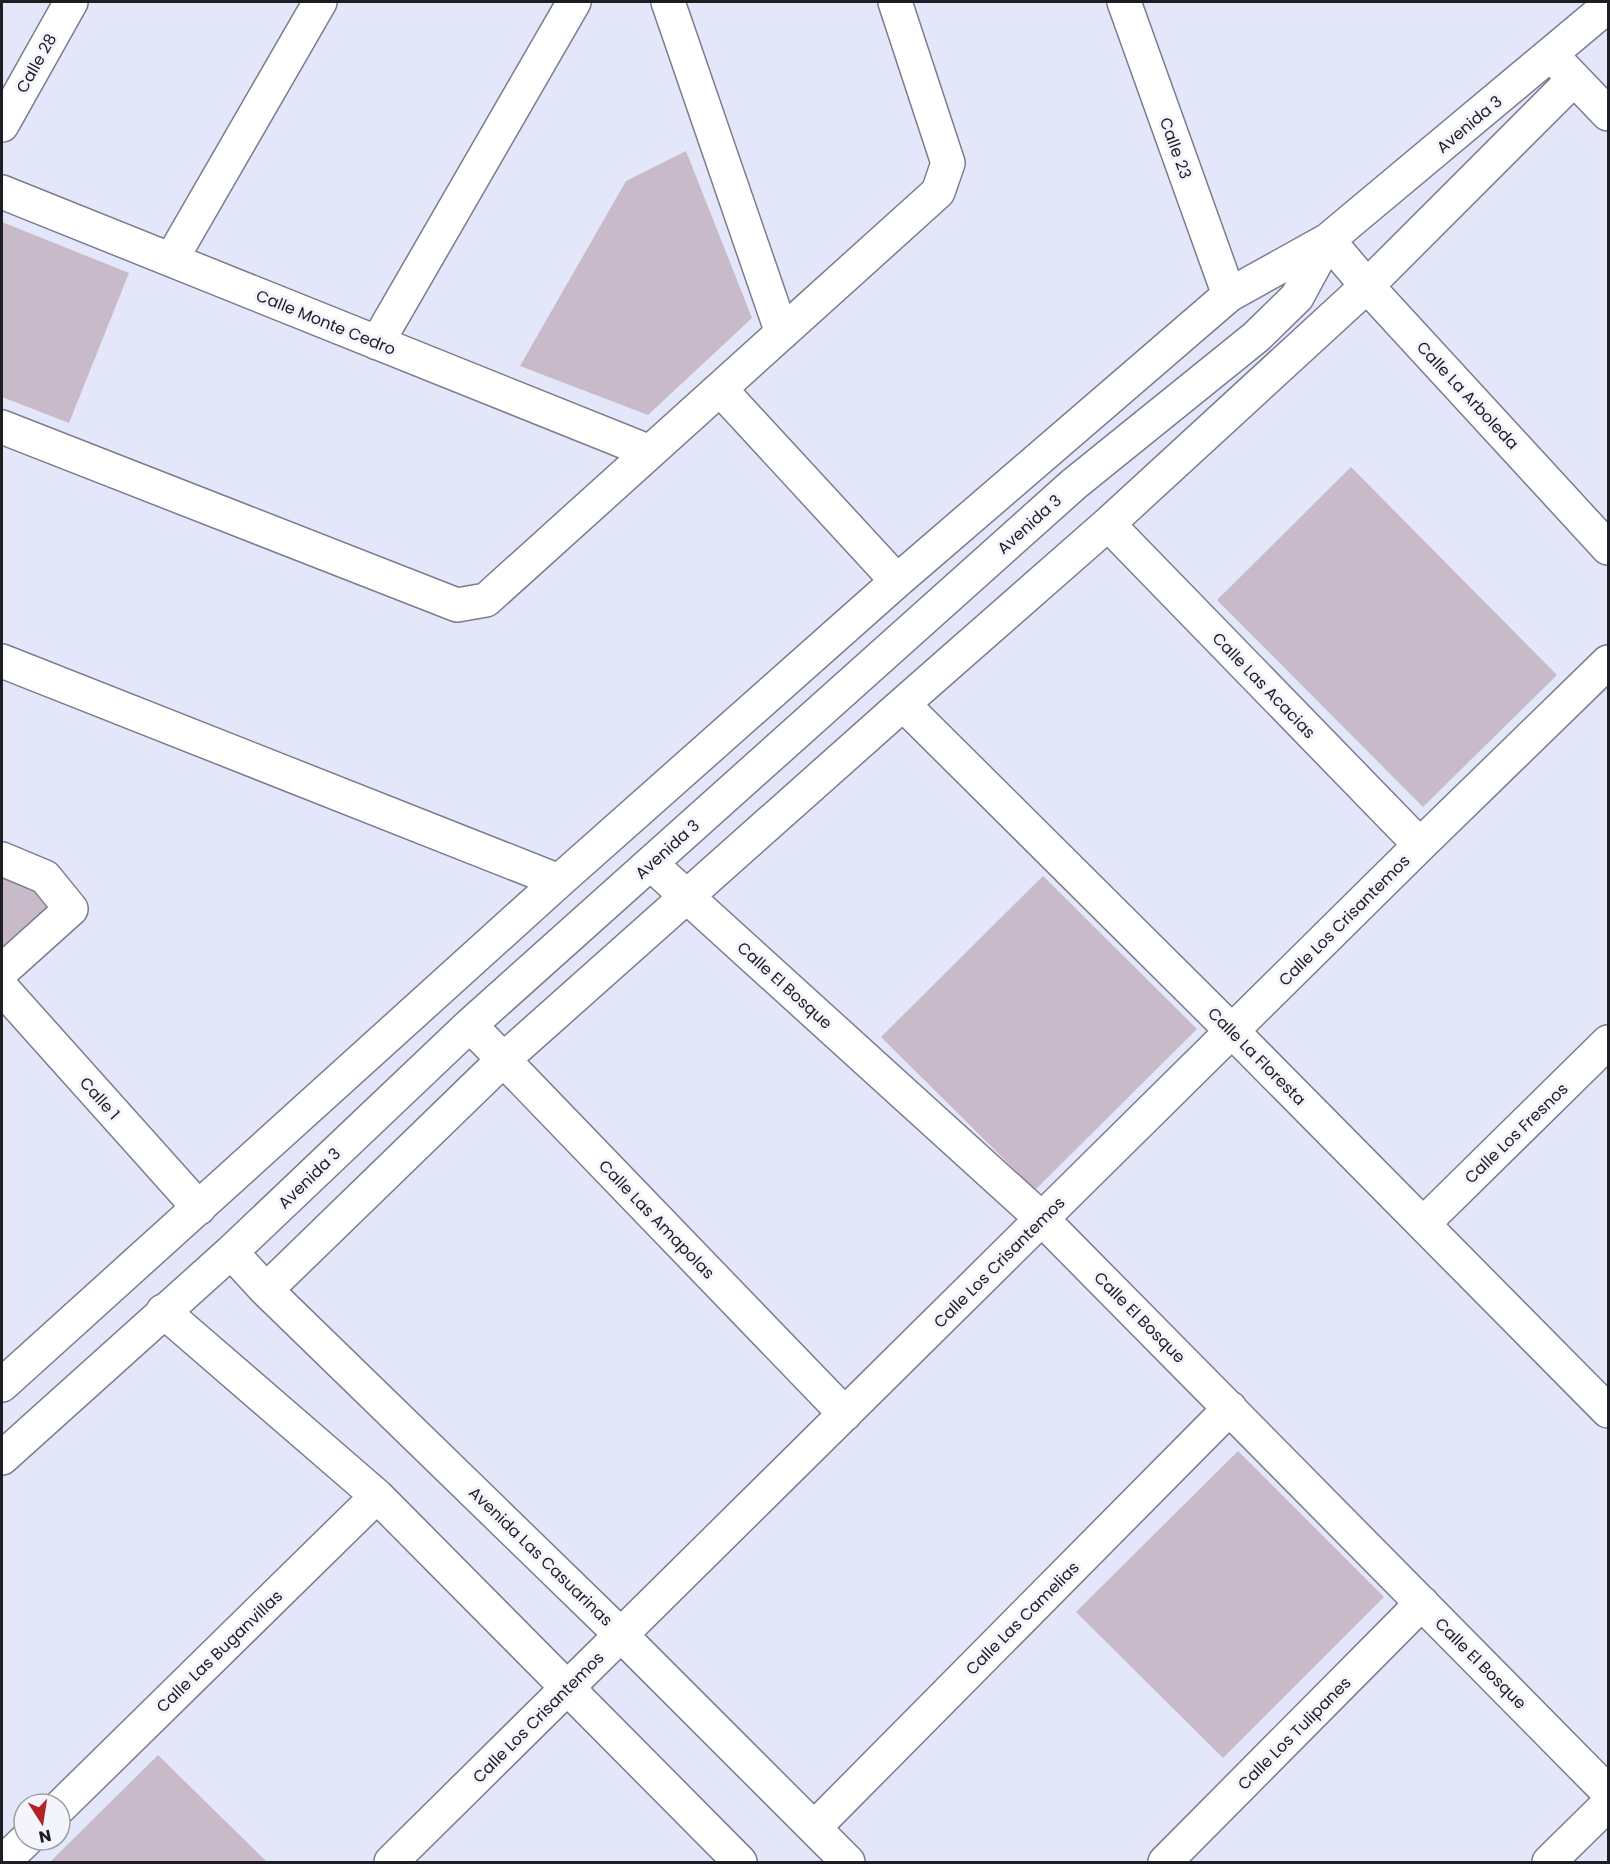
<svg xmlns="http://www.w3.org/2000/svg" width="1610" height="1864" font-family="Poppins,sans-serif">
  <rect width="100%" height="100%" fill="#e4e6fa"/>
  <!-- green -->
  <path fill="#c9baca" d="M 686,151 L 752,318 L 648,415 L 520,366 L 626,181 Z
    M 2,222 L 129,273 L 69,423 L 2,397 Z
    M 1351,467 L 1557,675 L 1423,807 L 1217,600 Z
    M 2,874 L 35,887 L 57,908 L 2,957 Z
    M 1043,876 L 1197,1029 L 1035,1190 L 881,1037 Z
    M 1238,1451 L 1384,1597 L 1223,1758 L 1076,1612 Z
    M 158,1755 L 267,1862 L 50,1862 Z"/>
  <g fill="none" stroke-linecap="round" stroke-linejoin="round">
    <!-- minor casing -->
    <g stroke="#7b7c8e" stroke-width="36">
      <path id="minor" d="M 668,2 L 782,333
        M 1124,2 L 1229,295
        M 1559,63 L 1608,114
        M 2,125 L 71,2
        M 2,192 L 650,452
        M 1328,240 L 1367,286 L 1608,548
        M 171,260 L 320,2
        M 377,343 L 574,2
        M 720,389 L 897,581
        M 2,427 L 457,605 L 486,600 L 938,192 L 948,163 L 895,2
        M 1108,524 L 1420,845
        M 2,661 L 559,881
        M 903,704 L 1232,1031 L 1608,1411
        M 2,859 L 45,877 L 71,909 L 2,971
        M 651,864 L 1042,1219 L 1608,1792
        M 2,988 L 199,1208
        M 470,1025 L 845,1414
        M 1423,1224 L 1608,1042
        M 231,1252 L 266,1290 L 621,1635 L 848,1862
        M 266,1290 L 503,1060 L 903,704 L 1108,524 L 1367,286 L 1574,79
        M 163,1311 L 377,1496 L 740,1862
        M 2,1385 L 559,881 L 897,581 L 1229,295 L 1328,240 L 1608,6
        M 2,1458 L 231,1252 L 470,1025 L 1074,484 L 1256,337 L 1297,297 L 1328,240
        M 60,1807 L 377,1496
        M 814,1828 L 1230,1408
        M 3,1862 L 26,1840
        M 391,1862 L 1420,845 L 1608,662
        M 1165,1862 L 1422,1603
        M 1549,1862 L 1608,1804"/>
    </g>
    <!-- minor -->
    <use href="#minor" stroke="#fff" stroke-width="33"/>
  </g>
  <g text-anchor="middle" stroke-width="6" stroke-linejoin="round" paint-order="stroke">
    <!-- street labels -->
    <g font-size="16" fill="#1d1d24" stroke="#f3f4fc">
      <text transform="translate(36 63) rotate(-61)" y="6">Calle 28</text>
      <text transform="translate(1469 124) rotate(-40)" y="6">Avenida 3</text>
      <text transform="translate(1176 148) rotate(70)" y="6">Calle 23</text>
      <text transform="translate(326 322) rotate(22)" y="6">Calle Monte Cedro</text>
      <text transform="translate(1468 395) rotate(47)" y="6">Calle La Arboleda</text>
      <text transform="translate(1029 524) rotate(-42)" y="6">Avenida 3</text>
      <text transform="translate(1264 685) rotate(46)" y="6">Calle Las Acacias</text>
      <text transform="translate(667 849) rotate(-42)" y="6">Avenida 3</text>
      <text transform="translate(1344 920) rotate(-45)" y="6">Calle Los Crisantemos</text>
      <text transform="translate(785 985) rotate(42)" y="6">Calle El Bosque</text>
      <text transform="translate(1257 1056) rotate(45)" y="6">Calle La Floresta</text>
      <text transform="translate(100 1098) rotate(48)" y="6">Calle 1</text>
      <text transform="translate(1516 1133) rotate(-44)" y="6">Calle Los Fresnos</text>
      <text transform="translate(309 1178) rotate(-44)" y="6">Avenida 3</text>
      <text transform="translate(657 1219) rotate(46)" y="6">Calle Las Amapolas</text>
      <text transform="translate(999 1262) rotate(-45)" y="6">Calle Los Crisantemos</text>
      <text transform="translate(1140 1317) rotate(45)" y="6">Calle El Bosque</text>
      <text transform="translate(541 1556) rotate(44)" y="6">Avenida Las Casuarinas</text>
      <text transform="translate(1022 1618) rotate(-45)" y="6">Calle Las Camelias</text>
      <text transform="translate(219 1651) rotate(-44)" y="6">Calle Las Buganvillas</text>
      <text transform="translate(1481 1663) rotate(45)" y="6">Calle El Bosque</text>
      <text transform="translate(538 1717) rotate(-45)" y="6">Calle Los Crisantemos</text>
      <text transform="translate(1294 1733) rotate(-45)" y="6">Calle Los Tulipanes</text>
    </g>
  </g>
  <!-- border -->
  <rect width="1610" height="1864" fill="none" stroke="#1d1d24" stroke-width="6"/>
  <!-- north arrow -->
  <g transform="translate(42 1822) rotate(168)"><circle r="28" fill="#f3f4fc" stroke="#9d9ea6" stroke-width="1.5"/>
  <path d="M0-4.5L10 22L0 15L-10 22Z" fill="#b32225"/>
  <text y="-9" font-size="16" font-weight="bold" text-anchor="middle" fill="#1d1d24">N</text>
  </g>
</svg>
